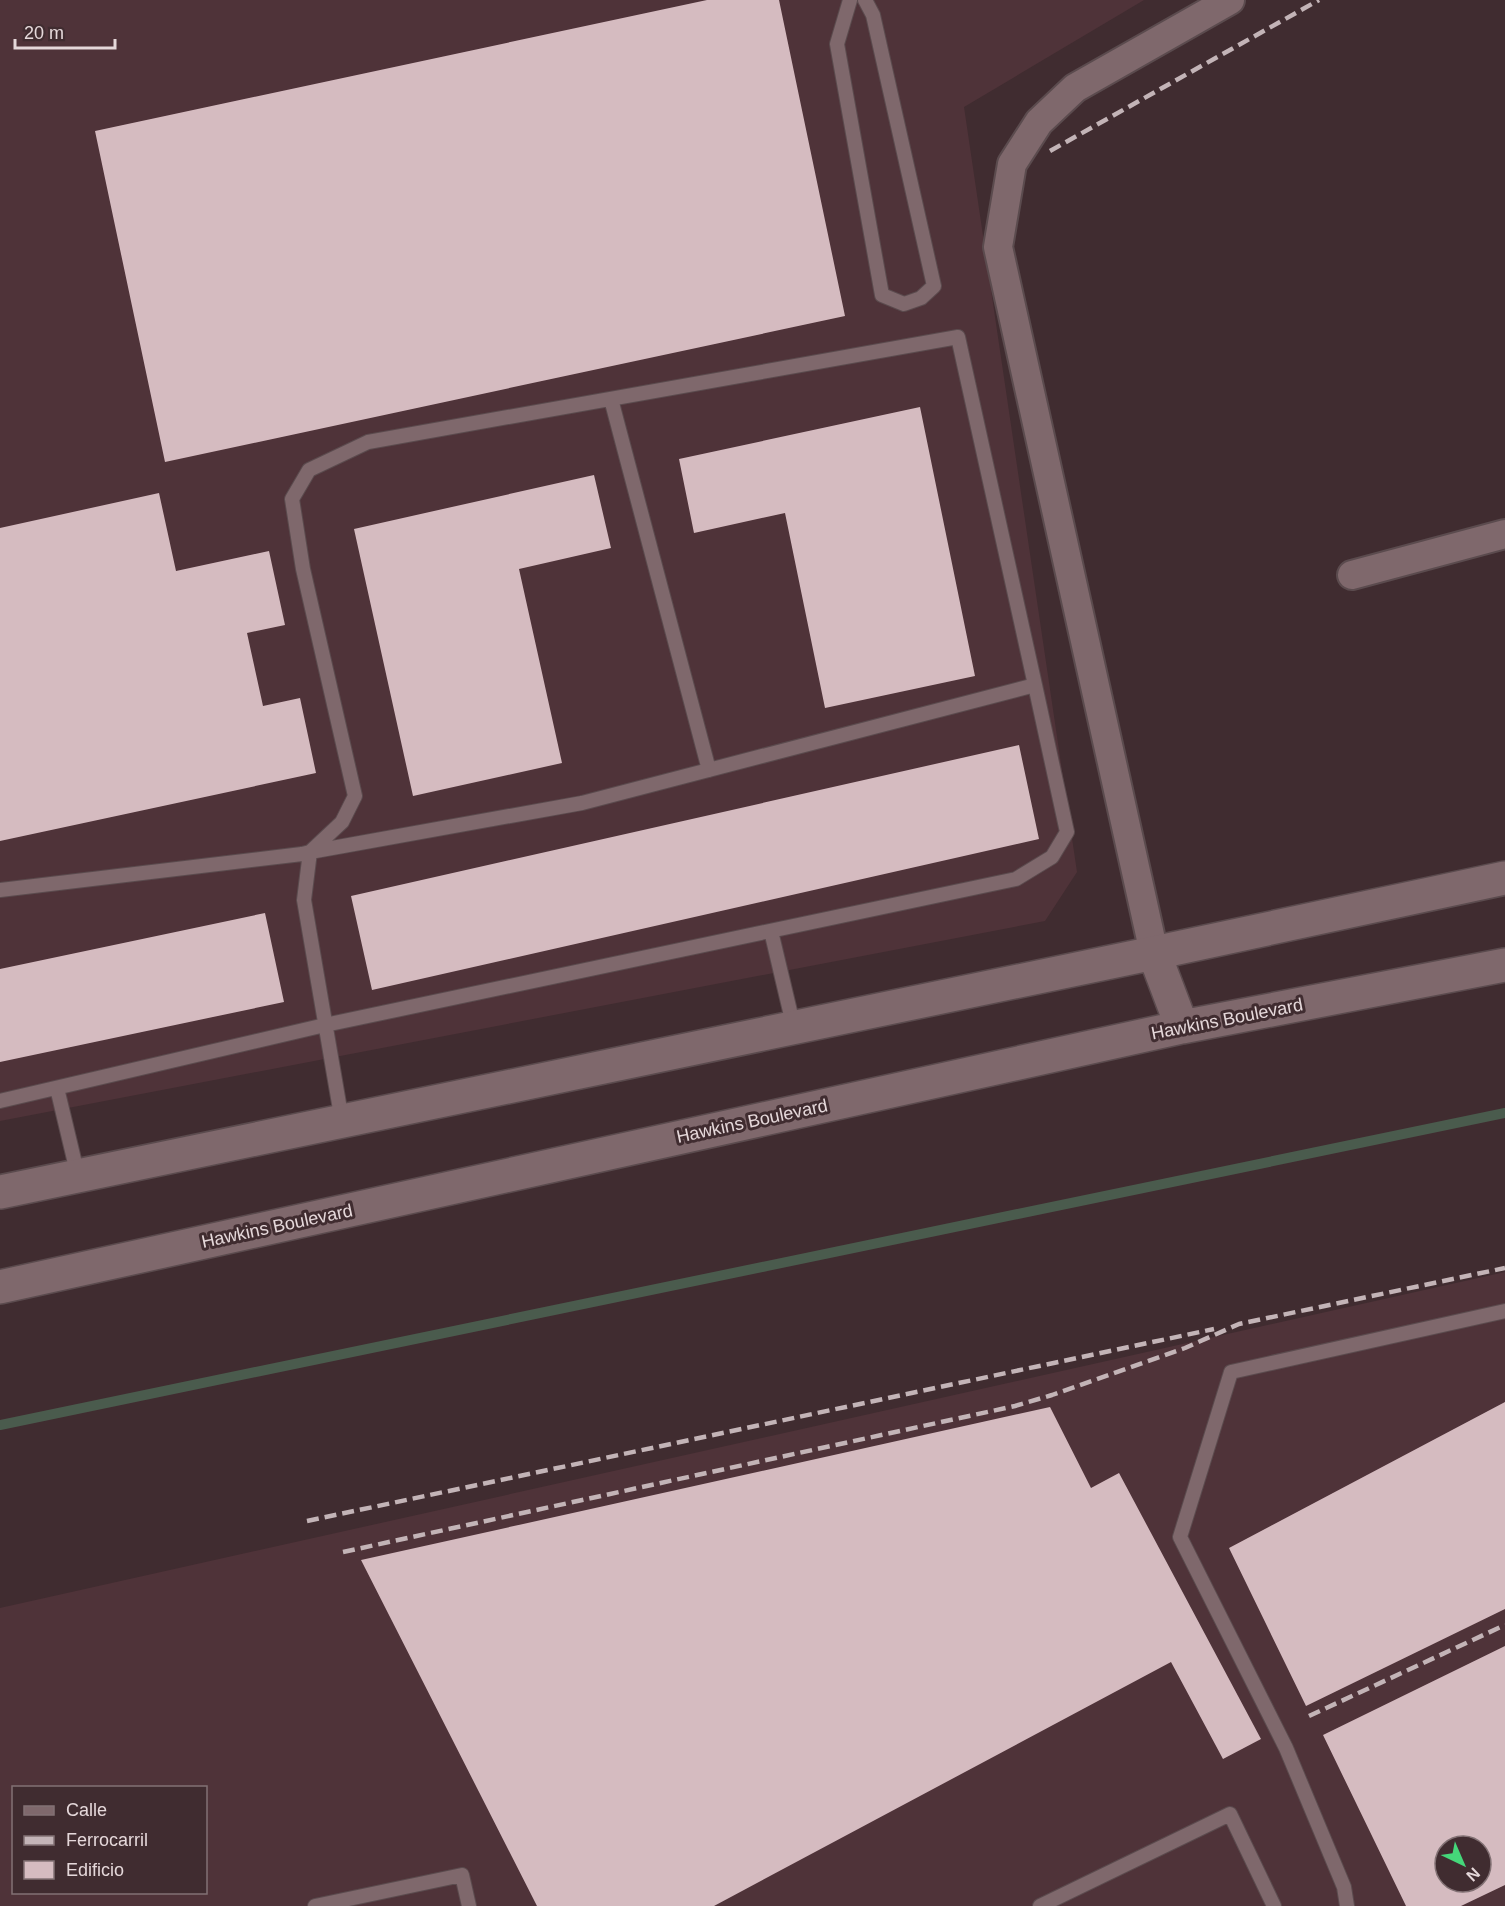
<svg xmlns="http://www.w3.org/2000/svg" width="1505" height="1906" font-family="Arial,sans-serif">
  <rect width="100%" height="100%" fill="#402c30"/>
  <!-- built -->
  <path fill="#4f3339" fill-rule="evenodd" d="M 0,0 L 1144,0 L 964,107 L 1077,872 L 1045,921 L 0,1121 Z
    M 1505,1272 L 1505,1906 L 0,1906 L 0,1608 ZM 14,1788 L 206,1788 L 206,1892 L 14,1892 ZM 1445,1846 L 1481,1846 L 1481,1882 L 1445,1882 Z"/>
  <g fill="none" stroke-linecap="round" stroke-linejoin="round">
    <!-- stream -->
    <path stroke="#4a5b4d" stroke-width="10" d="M 0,1425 L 1505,1113"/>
  </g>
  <!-- building -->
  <path fill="#d5bbc0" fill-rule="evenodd" d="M 707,0 L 779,0 L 845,316 L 165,462 L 95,131 Z
    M 920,407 L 975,676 L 825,708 L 785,513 L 694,533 L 679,459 Z
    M 594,475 L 611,548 L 519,569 L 562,763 L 413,796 L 354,529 Z
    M 159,493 L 176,571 L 269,551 L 285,625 L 247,633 L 263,706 L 300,698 L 316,773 L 0,841 L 0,528 Z
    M 1019,745 L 1039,839 L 372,990 L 351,896 Z
    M 265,913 L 284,1002 L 0,1062 L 0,969 Z
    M 1505,1402 L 1505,1609 L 1306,1706 L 1229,1548 Z
    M 1050,1407 L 1091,1488 L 1119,1473 L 1261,1739 L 1223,1759 L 1171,1662 L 714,1906 L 537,1906 L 361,1560 Z
    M 1505,1646 L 1505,1885 L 1461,1906 L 1406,1906 L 1323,1735 ZM 1445,1846 L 1481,1846 L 1481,1882 L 1445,1882 Z"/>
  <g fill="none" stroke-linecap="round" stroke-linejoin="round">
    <!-- lane casing -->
    <g stroke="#5b4b4e" stroke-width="16">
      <path id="lane" d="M 850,0 L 837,44 L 882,295 L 904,304 L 921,298 L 934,286 L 873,15 L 865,0
        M 611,399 L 709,770
        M 0,890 L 302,854 L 310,852 L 582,803 L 1035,685 L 958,337 L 368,442 L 309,470 L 292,499 L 303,569 L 355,796 L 342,822 L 310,852 L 304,900 L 342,1121
        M 771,931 L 794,1028
        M 57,1088 L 78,1176
        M 0,1101 L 325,1025 L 1016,879 L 1052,857 L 1067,832 L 1035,685
        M 315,1906 L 462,1875 L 469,1906
        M 1040,1906 L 1230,1814 L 1274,1906
        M 1347,1906 L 1344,1887 L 1286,1748 L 1180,1537 L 1231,1372 L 1505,1311"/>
    </g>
    <!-- street casing -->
    <g stroke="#5b4b4e" stroke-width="32">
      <path id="street" d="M 1352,575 L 1505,534
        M 1154,953 L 998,247 L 1012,164 L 1039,122 L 1075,88 L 1230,0"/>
    </g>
    <!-- secondary casing -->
    <g stroke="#5b4b4e" stroke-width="36">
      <path id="secondary" d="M 1154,953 L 1182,1027
        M 0,1192 L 1154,953 L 1505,878
        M 0,1287 L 1182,1027 L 1505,965"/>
    </g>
    <!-- lane -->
    <use href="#lane" stroke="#7f686c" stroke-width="14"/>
    <!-- street -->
    <use href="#street" stroke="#7f686c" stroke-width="28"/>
    <!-- secondary -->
    <use href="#secondary" stroke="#7f686c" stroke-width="33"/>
    <!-- rail -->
    <path stroke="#c3b4b7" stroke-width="4.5" stroke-dasharray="12 6" stroke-linecap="butt" d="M 1050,151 L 1319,0
      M 307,1521 L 1214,1329
      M 343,1552 L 1015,1406 L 1052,1395 L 1185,1348 L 1239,1324 L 1505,1268
      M 1309,1716 L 1505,1625"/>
  </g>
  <g text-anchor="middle" stroke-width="6" stroke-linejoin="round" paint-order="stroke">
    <!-- street labels -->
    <g font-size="18" fill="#e5d8da" stroke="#402c30">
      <text transform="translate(1227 1019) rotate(-11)" y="6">Hawkins Boulevard</text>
      <text transform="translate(752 1121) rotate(-12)" y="6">Hawkins Boulevard</text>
      <text transform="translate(277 1226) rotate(-12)" y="6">Hawkins Boulevard</text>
    </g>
  </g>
  <!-- legend -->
  <rect x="12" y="1786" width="195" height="108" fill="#402c30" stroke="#827174" stroke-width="1.5"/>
  <rect x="24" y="1806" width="30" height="9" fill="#7f686c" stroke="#827174" stroke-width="1.5"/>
  <text x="66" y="1816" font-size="18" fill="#e5d8da">Calle</text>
  <rect x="24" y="1836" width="30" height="9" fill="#c3b4b7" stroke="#827174" stroke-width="1.5"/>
  <text x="66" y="1846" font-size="18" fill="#e5d8da">Ferrocarril</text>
  <rect x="24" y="1861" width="30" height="18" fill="#d5bbc0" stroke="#827174" stroke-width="1.5"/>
  <text x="66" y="1876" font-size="18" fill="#e5d8da">Edificio</text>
  <!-- north arrow -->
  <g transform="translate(1463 1864) rotate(136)"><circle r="28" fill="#402c30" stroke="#827174" stroke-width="1.5"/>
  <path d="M0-4.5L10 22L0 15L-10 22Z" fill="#45d77a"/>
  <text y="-9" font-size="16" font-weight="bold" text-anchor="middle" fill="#e5d8da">N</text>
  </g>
  <!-- scale -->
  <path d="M15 39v9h100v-9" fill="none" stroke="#e5d8da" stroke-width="3"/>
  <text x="24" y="39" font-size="18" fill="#e5d8da" stroke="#402c30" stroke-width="4.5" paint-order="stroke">20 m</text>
</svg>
